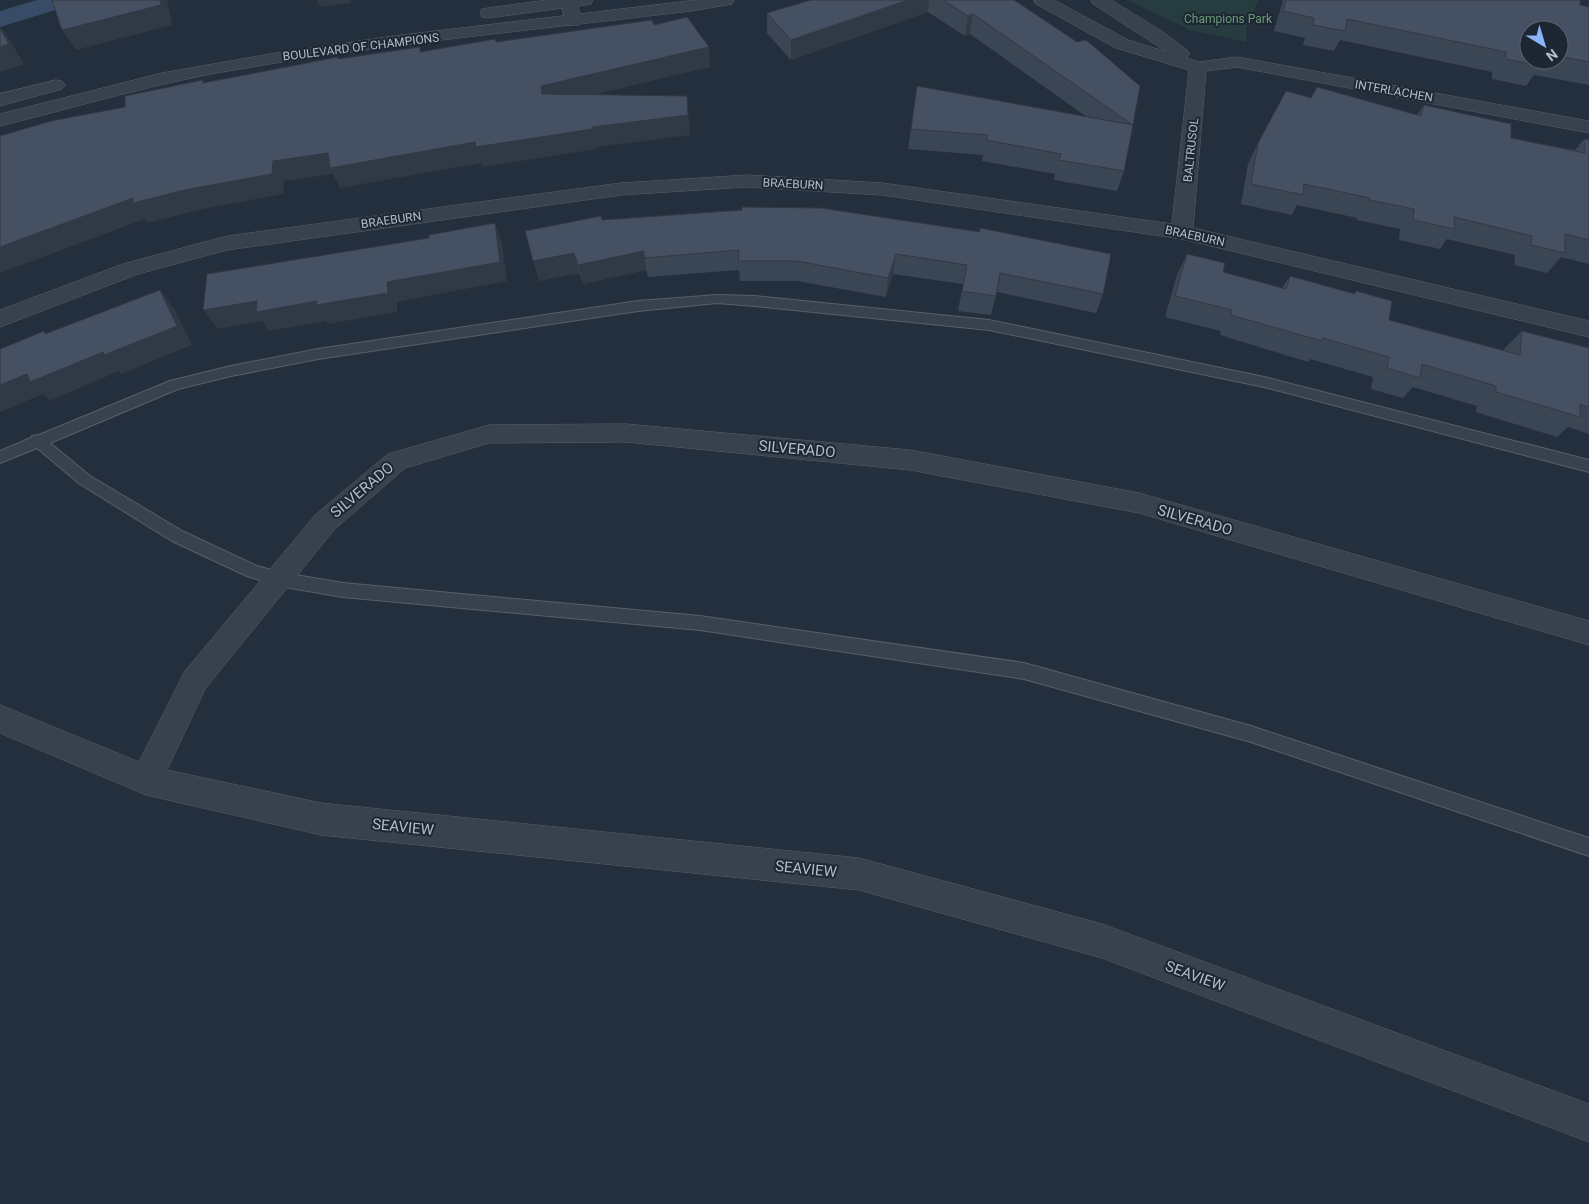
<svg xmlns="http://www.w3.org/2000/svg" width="1589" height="1204" font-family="Roboto,sans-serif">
  <rect width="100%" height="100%" fill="#242f3e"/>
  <!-- green -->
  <path fill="#263c3f" d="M 1128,0 L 1258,0 L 1258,2 L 1247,24 L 1246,42 L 1190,30 Z"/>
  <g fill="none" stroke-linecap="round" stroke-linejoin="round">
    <!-- canal -->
    <path fill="#394c67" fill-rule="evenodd" d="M 37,0 L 75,0 L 72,5 L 0,27 L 0,11 Z"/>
    <!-- service casing -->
    <g stroke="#565f6c" stroke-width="2">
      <path id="service" d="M 717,295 L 755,296 L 989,320 L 1264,377 L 1589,460 L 1589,472 L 1264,387 L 989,330 L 755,306 L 717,303 L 638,311 L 318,359 L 231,376 L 178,389 L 50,443 L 90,476 L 182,531 L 257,566 L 278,572 L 343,583 L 700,616 L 1024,663 L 1251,726 L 1589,838 L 1589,856 L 1251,742 L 1024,679 L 700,630 L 343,597 L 278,586 L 247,576 L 172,541 L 80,484 L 37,448 L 0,463 L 0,451 L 31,438 L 32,436 L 39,435 L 170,381 L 231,366 L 318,349 L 638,301 Z"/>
    </g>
    <!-- minor casing -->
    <g stroke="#565f6c" stroke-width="1">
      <path id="minor" d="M 561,0 L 577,0 L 581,21 L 579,25 L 567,25 L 565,21 Z
        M 1034,0 L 1054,0 L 1128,40 L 1167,52 L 1093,4 L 1091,0 L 1111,0 L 1160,30 L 1187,50 L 1190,54 L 1186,58 L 1199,62 L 1237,57 L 1589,121 L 1589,133 L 1237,67 L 1206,71 L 1193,228 L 1589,321 L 1589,337 L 1182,239 L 882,195 L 747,187 L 621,195 L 227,250 L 138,274 L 0,327 L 0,310 L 123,264 L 227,236 L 621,183 L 747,175 L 882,183 L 1172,224 L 1189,70 L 1116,48 L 1036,4 Z
        M 626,424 L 910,450 L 1139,493 L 1589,621 L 1589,645 L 1139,513 L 910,470 L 626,442 L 489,443 L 405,468 L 334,530 L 205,689 L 167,770 L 321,803 L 859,858 L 1102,924 L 1589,1104 L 1589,1142 L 1102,958 L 859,890 L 321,835 L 146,795 L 0,733 L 0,705 L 139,762 L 185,671 L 316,514 L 388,454 L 489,425 Z"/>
    </g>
    <!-- tertiary casing -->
    <g stroke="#565f6c" stroke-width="1">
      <path id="tertiary" d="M 548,0 L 593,0 L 591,4 L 585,5 L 488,18 L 482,17 L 480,13 L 482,9 L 488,8 Z
        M 697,0 L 734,0 L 732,4 L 691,11 C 533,30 373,45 216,73 C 143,87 72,108 0,126 L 0,114 L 162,73 L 276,53 L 394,36 Z
        M 56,80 L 62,81 L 65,85 L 62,89 L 0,106 L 0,94 Z"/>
    </g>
    <!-- service -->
    <use href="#service" fill="#38414e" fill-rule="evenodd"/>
    <!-- minor -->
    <use href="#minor" fill="#38414e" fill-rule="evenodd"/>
    <!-- tertiary -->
    <use href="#tertiary" fill="#38414e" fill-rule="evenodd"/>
  </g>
  <!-- wall -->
  <path fill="#3b4654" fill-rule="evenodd" d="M 811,0 L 1014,0 L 1133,125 L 1124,171 L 1117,191 L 1054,180 L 1055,174 L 982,161 L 983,155 L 908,149 L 911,129 L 1087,117 L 970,34 L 965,36 L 928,12 L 791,60 L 767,33 L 767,13 Z
    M 1283,0 L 1580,0 L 1580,5 L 1589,7 L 1589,85 L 1534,75 L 1526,86 L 1492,79 L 1492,72 L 1340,40 L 1334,51 L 1303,45 L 1305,38 L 1274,31 ZM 1559,30 L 1559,60 L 1529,60 Z
    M 1311,98 L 1417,115 L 1424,105 L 1511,138 L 1575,150 L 1584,139 L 1589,140 L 1589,264 L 1561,257 L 1547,273 L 1514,265 L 1515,255 L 1447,239 L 1440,249 L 1399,240 L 1400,229 L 1357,220 L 1357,218 L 1297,205 L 1292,215 L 1241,204 L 1248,164 L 1258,143 Z
    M 602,220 L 1111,254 L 1103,294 L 1096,313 L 997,292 L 991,315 L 958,311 L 963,284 L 893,274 L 886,297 L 797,281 L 740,281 L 739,270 L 648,277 L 646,270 L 583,284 L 579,273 L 539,281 Z
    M 1187,254 L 1223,272 L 1282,288 L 1290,276 L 1354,294 L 1356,291 L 1389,320 L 1503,350 L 1522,331 L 1589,348 L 1589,434 L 1568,427 L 1557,437 L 1476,412 L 1477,406 L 1413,387 L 1403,398 L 1371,389 L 1373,377 L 1310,359 L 1308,362 L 1220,335 L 1221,331 L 1165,317 L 1177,275 Z"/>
  <!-- shaded-wall -->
  <path fill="#303945" d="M 160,0 L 167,0 L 172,25 L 76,50 L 62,30 Z
    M 317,0 L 351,0 L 351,3 L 320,7 Z
    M 908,0 L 929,0 L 928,12 L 791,60 L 791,40 Z
    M 973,14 L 970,34 L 965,36 L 968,16 Z
    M 0,26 L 6,34 L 24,64 L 0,72 Z
    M 709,47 L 710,67 L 546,106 L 542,94 L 541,86 Z
    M 687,96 L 690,135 L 597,147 L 597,149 L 483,167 L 481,163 L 340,188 L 333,174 L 284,181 L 283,194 L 198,210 L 148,223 L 145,219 L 0,273 L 0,247 L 133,198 L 273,161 L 328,153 L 475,142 L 592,127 Z
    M 495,223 L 502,243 L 507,281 L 397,302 L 397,312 L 328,324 L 326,321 L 269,331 L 263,321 L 218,329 L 203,310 L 257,301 L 387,282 Z
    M 644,251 L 646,270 L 583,284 L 578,265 Z
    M 574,253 L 579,273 L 539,281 L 533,261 Z
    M 896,254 L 893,274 L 886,297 L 888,278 Z
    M 160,290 L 175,310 L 192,345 L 121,374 L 119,371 L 50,401 L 43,394 L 0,412 L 0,385 Z"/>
  <!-- building -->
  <path fill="#455162" stroke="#303945" d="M 52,0 L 160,0 L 161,5 L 62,30 Z
    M 811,0 L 908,0 L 791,40 L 767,13 Z
    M 943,0 L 1014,0 L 1077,42 L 1086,40 L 1140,86 L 1133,125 L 973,14 L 968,16 Z
    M 1286,0 L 1580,0 L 1580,5 L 1589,7 L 1589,62 L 1559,56 L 1559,30 L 1529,30 L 1529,60 L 1540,60 L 1540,66 L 1506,59 L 1506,52 L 1347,19 L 1345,31 L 1313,25 L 1314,18 L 1283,11 Z
    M 687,17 L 709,47 L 541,86 L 542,94 L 687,96 L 688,115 L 592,127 L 593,129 L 476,147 L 475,142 L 330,168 L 328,153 L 273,161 L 272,174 L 184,190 L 133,203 L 133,198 L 0,247 L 0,136 L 51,121 L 125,107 L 125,96 L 203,80 L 203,83 L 338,57 L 338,59 L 420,47 L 420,52 L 495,39 L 496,42 L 652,20 L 654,25 Z
    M 0,29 L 9,44 L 0,47 Z
    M 917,86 L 1133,125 L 1124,171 L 1059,160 L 1061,154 L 986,140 L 988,135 L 911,129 Z
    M 1317,87 L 1421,116 L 1424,105 L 1511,124 L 1511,138 L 1585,153 L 1584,139 L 1589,140 L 1589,240 L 1565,234 L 1565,253 L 1531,245 L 1532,236 L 1454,217 L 1455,229 L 1413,220 L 1414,209 L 1369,200 L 1370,198 L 1304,184 L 1303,195 L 1251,184 L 1258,143 L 1286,91 L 1311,98 Z
    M 742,207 L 821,208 L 980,232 L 980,228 L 1111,254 L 1103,294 L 1000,273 L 996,296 L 962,291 L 967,265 L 896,254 L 888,278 L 797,261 L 738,261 L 739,250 L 644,258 L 644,251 L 578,265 L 574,253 L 533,261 L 525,231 L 601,216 L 602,220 L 742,210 Z
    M 495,223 L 500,262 L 387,282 L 388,293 L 316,305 L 317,301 L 256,312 L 257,301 L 203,310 L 207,274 L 429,238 L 429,235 Z
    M 1187,254 L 1225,263 L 1223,272 L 1286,289 L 1290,276 L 1355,294 L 1356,291 L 1392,301 L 1389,320 L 1520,355 L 1522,331 L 1589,348 L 1589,407 L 1580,404 L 1580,417 L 1496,392 L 1496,386 L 1422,364 L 1420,378 L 1387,368 L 1389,357 L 1323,338 L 1322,341 L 1231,315 L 1232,310 L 1175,296 Z
    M 160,290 L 177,326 L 104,355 L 103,352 L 30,382 L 27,374 L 0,385 L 0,349 L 44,331 L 45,334 Z"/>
  <g text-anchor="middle" stroke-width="4" stroke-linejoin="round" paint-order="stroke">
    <!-- far-park labels -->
    <g font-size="12" fill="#6b9a76" stroke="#1d2633">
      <text x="1228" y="23">Champions Park</text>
    </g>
    <!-- far-street labels -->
    <g font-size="12" fill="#b4bcc9" stroke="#1d2633">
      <text transform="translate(361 47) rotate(-7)" y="4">BOULEVARD OF CHAMPIONS</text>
      <text transform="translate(1394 91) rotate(10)" y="4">INTERLACHEN</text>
      <text transform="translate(1191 150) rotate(-84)" y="4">BALTRUSOL</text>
      <text transform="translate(793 184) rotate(3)" y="4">BRAEBURN</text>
      <text transform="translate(391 220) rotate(-8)" y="4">BRAEBURN</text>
      <text transform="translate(1195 236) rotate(12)" y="4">BRAEBURN</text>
    </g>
    <!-- street labels -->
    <g font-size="15" fill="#b4bcc9" stroke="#1d2633">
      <text transform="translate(797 449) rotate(5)" y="5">SILVERADO</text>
      <text transform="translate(362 490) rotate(-40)" y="5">SILVERADO</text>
      <text transform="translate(1195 520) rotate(16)" y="5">SILVERADO</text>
      <text transform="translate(403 827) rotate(6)" y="5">SEAVIEW</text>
      <text transform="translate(806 869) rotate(6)" y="5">SEAVIEW</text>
      <text transform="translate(1195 976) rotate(20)" y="5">SEAVIEW</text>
    </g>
  </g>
  <!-- north arrow -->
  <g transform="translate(1544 45) rotate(142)"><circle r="24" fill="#1d2633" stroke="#59626f"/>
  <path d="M0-4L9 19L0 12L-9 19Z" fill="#8ab4f8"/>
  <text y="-8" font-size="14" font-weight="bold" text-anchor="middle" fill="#b4bcc9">N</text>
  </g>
</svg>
